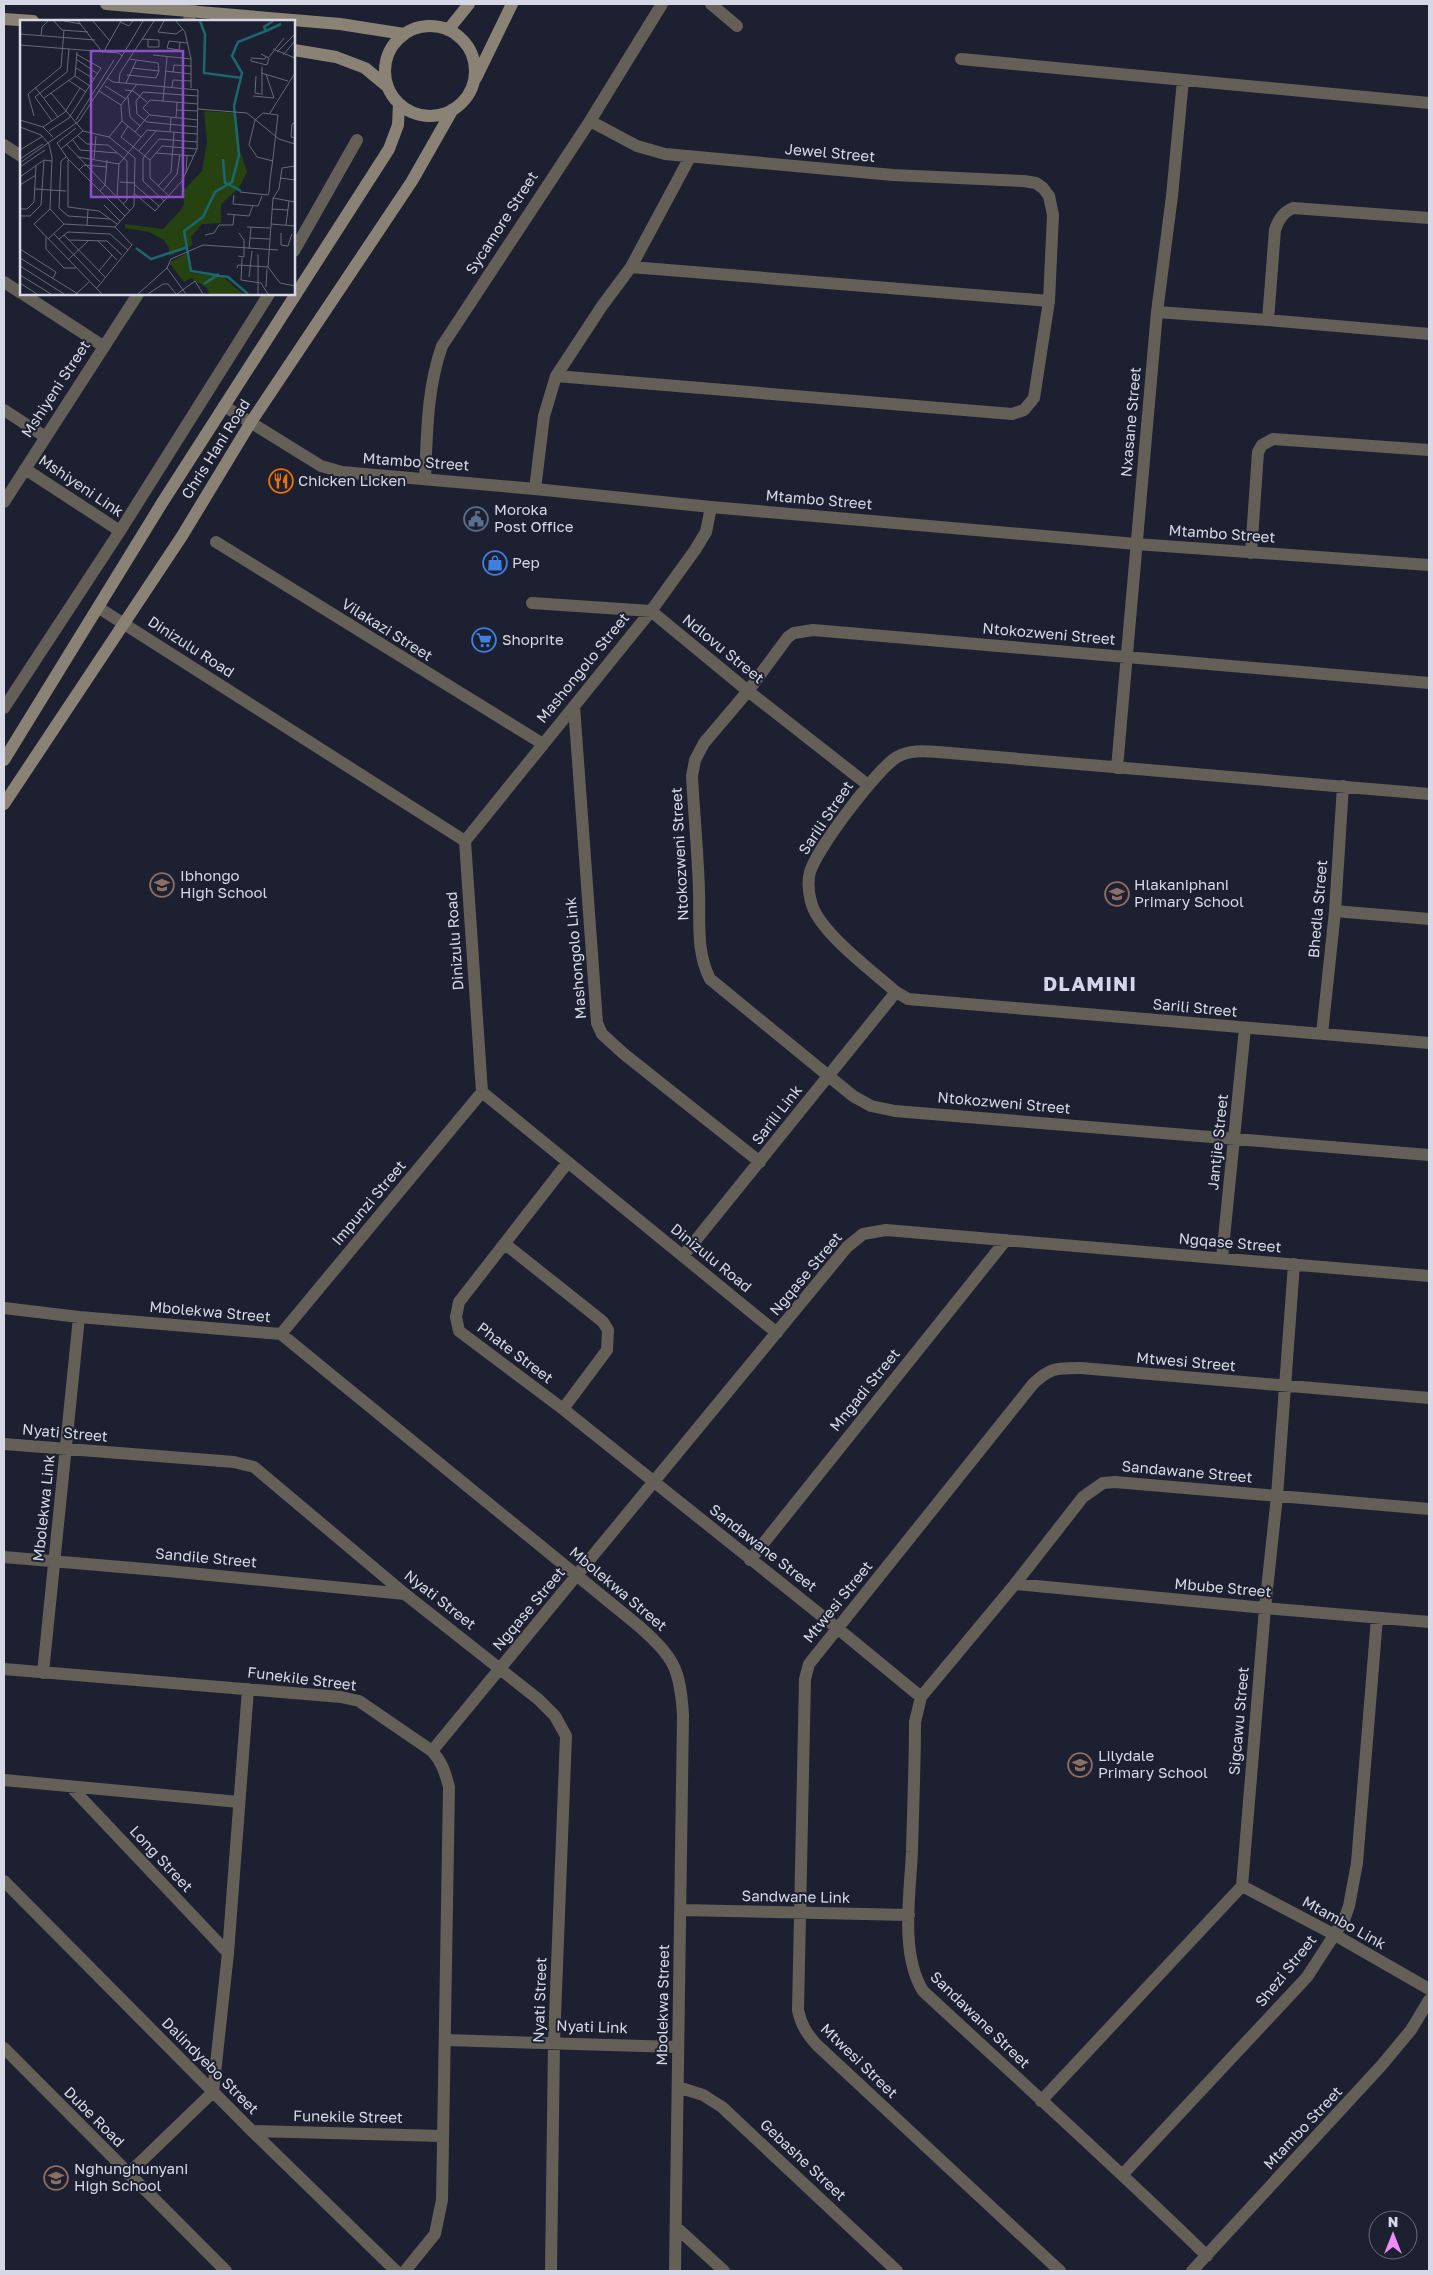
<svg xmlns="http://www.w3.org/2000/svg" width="1433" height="2275" font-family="'Golos Text',sans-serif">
  <rect width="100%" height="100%" fill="#1d2031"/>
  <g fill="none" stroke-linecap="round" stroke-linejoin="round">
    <!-- minor -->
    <path stroke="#645f57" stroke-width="12" d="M 711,4 L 737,26
      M 189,21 L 191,4
      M 961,59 L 1429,103
      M 4,145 L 21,156
      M 294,251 L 357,140
      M 631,267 L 1049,301
      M 4,282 L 21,293
      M 23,294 L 103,346
      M 1157,312 L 1268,320 L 1429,334
      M 1268,320 L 1275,230 C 1278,220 1283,212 1293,208 L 1429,218
      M 556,376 L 1012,414 L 1024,410 L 1034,398 L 1049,301 L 1053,215 L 1049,196 L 1043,188 L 1036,183 L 1024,181 L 893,175 L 665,154 L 637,146 L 590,121
      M 4,410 L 44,436
      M 25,469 L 120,531
      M 425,479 C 427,434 427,388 442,346 L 590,121 L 662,4
      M 535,489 L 544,416 L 556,376 L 602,306 L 631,267 L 690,157
      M 4,502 L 138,294
      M 216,542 L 543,744
      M 1251,553 L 1258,452 L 1262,445 L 1273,439 L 1429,450
      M 532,603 L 651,611 L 748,691 L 868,785
      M 99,608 L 465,841 L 482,1092 L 777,1333
      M 1429,683 L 813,630 L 794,633 L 788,637 L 748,691 L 704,743 L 695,760 L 692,776 C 694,815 698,853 699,892 C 700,921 696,952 710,979 L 853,1096 L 871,1106 L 895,1111 L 1429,1155
      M 574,706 L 597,1023 L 602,1034 L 624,1054 L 760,1162
      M 4,708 L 120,531 L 269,294
      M 1117,768 L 1157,312 L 1172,196 L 1183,80
      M 1429,794 L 938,752 C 924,751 909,750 897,757 C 877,769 816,850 810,872 C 807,883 809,895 812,905 C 821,933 873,972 896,992 L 908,999 L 1429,1043
      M 465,841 L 651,611 L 695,550 L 706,532 L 711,507
      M 1335,911 L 1429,919
      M 1322,1034 L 1335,911 L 1343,786
      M 568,1162 L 459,1302 L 456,1317 L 459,1331 L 563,1409 L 837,1628 L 921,1697
      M 505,1244 L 592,1313 L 603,1322 L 608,1330 L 607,1350 L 563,1409
      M 683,1256 L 896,992
      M 1222,1258 L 1245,1028
      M 4,1308 L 79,1317 L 281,1334 L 640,1627 C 674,1658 680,1668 683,1715 L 675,2271
      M 281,1334 L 482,1092
      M 4,1444 L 234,1462 L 254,1467 L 405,1594 L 538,1699 L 555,1716 L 566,1736 L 554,2042 L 551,2271
      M 4,1557 L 168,1571 L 405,1594
      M 750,1560 L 1006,1240
      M 1015,1584 L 1265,1608 L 1429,1622
      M 4,1669 L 341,1697 L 359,1701 L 432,1751 C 442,1762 445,1772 449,1787 L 442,2200 L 435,2234 L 405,2271
      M 43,1673 L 79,1317
      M 432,1751 L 847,1247 L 863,1234 L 886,1230 L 1429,1276
      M 4,1780 L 239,1802
      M 71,1787 L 228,1953
      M 4,1881 L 252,2131 L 396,2271
      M 1242,1886 L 1335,1935 L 1429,1989
      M 681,1910 L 909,1915
      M 445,2040 L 677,2047
      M 4,2048 L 226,2271
      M 678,2087 L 703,2095 L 722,2107 L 897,2271
      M 1041,2101 L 1242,1886 L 1265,1608 L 1277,1496 L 1294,1264
      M 252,2131 L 443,2136
      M 128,2174 L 213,2092 L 228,1953 L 248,1689
      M 1123,2174 L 1307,1977 L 1344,1920 L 1349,1906 L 1357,1863 L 1377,1618
      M 677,2228 L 724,2271
      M 1207,2256 C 1114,2165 1018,2079 923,1991 C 900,1954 910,1894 912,1852 C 913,1809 915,1765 915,1722 L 921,1697 L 1015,1584 L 1083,1497 L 1103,1483 L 1115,1482 L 1429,1509
      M 1060,2271 L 817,2045 C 807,2034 801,2025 798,2010 L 805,1679 L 809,1664 L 1033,1384 C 1050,1367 1058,1368 1081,1368 L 1429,1398
      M 1192,2271 L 1381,2066 L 1411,2030 L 1429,2000"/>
    <!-- tertiary -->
    <path stroke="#645f57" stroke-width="12" d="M 224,406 L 321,466 L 342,472 L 535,489 L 711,507 L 1136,544 L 1429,565"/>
    <!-- secondary -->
    <path stroke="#8a8375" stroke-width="12" d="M 106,4 L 340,24 L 404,34
      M 4,19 L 33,21
      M385 71a45 45 0 1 1 90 0a45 45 0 1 1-90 0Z
      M 448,30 L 469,4
      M 294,50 L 336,57 L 365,68 L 388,87
      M 476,78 L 512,4
      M 4,760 L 162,503 L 389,149 L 398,125 L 399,104
      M 4,804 L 182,536 L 251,422 L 412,181 L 453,109"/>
  </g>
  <!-- icons -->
  <defs>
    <g id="restaurant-ring" transform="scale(1.25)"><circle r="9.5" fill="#1d2031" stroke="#e8710a" stroke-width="1.5"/><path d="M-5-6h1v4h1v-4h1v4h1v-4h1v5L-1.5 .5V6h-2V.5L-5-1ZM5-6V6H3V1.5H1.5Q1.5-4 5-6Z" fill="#e8710a"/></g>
    <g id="civic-ring" transform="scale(1.25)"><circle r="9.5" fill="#1d2031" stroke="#5c6f8a" stroke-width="1.5"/><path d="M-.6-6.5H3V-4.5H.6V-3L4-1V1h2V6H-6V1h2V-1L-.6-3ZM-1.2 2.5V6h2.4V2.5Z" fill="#5c6f8a"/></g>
    <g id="shop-ring" transform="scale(1.25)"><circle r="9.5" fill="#1d2031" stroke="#3f7fe0" stroke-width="1.5"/><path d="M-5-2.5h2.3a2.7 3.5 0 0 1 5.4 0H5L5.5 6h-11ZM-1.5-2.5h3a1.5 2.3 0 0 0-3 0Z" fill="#3f7fe0"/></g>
    <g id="supermarket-ring" transform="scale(1.25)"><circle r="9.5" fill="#1d2031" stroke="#3f7fe0" stroke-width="1.5"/><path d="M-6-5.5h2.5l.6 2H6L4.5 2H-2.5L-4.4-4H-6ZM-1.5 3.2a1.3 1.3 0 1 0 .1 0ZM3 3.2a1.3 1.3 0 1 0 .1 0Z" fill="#3f7fe0"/></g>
    <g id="school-ring" transform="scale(1.25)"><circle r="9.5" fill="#1d2031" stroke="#8d6e63" stroke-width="1.5"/><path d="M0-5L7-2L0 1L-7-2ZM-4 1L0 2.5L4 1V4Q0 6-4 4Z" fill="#8d6e63"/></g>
  </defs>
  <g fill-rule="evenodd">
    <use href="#restaurant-ring" x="281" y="481"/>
    <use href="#civic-ring" x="476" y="519"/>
    <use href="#shop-ring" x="495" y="563"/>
    <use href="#supermarket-ring" x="484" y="640"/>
    <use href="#school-ring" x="162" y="885"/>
    <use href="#school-ring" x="1117" y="894"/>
    <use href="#school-ring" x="1080" y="1765"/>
    <use href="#school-ring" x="56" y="2178"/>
  </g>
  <g text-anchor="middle" stroke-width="4" stroke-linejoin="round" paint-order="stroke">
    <!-- street labels -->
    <g font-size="15" fill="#d6d9e5" stroke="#1d2031">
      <text transform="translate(830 153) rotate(5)" y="5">Jewel Street</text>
      <text transform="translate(502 223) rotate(-57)" y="5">Sycamore Street</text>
      <text transform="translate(56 389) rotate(-57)" y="5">Mshiyeni Street</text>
      <text transform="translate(1131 422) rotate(-85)" y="5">Nxasane Street</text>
      <text transform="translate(216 449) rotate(-58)" y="5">Chris Hani Road</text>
      <text transform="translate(416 462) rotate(4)" y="5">Mtambo Street</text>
      <text transform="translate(81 486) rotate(34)" y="5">Mshiyeni Link</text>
      <text transform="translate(819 500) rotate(5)" y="5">Mtambo Street</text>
      <text transform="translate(1222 534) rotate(4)" y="5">Mtambo Street</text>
      <text transform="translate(387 630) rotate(32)" y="5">Vilakazi Street</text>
      <text transform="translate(1049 634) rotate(5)" y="5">Ntokozweni Street</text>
      <text transform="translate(191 647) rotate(33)" y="5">Dinizulu Road</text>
      <text transform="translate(723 649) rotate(39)" y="5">Ndlovu Street</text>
      <text transform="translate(583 668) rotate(-51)" y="5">Mashongolo Street</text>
      <text transform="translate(826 818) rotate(-56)" y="5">Sarili Street</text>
      <text transform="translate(680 854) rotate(-93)" y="5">Ntokozweni Street</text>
      <text transform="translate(1318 909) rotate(-85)" y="5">Bhedla Street</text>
      <text transform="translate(455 941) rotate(-94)" y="5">Dinizulu Road</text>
      <text transform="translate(576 958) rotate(-95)" y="5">Mashongolo Link</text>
      <text transform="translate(1195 1008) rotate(5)" y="5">Sarili Street</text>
      <text transform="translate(1004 1103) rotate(5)" y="5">Ntokozweni Street</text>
      <text transform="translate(777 1115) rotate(-52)" y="5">Sarili Link</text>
      <text transform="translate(1218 1142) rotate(-84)" y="5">Jantjie Street</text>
      <text transform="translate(369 1203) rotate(-50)" y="5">Impunzi Street</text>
      <text transform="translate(1230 1243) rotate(5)" y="5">Ngqase Street</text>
      <text transform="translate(711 1258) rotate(39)" y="5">Dinizulu Road</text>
      <text transform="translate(806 1274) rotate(-50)" y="5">Ngqase Street</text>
      <text transform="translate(210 1312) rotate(5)" y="5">Mbolekwa Street</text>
      <text transform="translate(515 1353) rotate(37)" y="5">Phate Street</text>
      <text transform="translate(1186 1362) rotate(5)" y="5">Mtwesi Street</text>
      <text transform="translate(865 1390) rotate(-51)" y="5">Mngadi Street</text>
      <text transform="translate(65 1433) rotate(5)" y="5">Nyati Street</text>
      <text transform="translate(1187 1472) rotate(5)" y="5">Sandawane Street</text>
      <text transform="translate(44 1508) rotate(-84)" y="5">Mbolekwa Link</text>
      <text transform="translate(763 1548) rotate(38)" y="5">Sandawane Street</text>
      <text transform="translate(206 1558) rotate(5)" y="5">Sandile Street</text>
      <text transform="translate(1223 1588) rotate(5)" y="5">Mbube Street</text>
      <text transform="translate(618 1589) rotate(40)" y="5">Mbolekwa Street</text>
      <text transform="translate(440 1600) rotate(38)" y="5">Nyati Street</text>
      <text transform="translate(838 1602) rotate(-51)" y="5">Mtwesi Street</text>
      <text transform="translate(529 1609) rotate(-50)" y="5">Ngqase Street</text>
      <text transform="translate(302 1679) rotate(7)" y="5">Funekile Street</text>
      <text transform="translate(1239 1721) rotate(-85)" y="5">Sigcawu Street</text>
      <text transform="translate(161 1859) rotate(47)" y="5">Long Street</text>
      <text transform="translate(796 1897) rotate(1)" y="5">Sandwane Link</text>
      <text transform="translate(1344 1923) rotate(29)" y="5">Mtambo Link</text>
      <text transform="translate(1286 1971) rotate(-51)" y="5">Shezi Street</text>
      <text transform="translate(540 2000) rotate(-88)" y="5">Nyati Street</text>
      <text transform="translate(663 2005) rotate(-89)" y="5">Mbolekwa Street</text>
      <text transform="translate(980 2020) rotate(44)" y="5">Sandawane Street</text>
      <text transform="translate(592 2027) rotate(2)" y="5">Nyati Link</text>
      <text transform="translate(859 2061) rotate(44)" y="5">Mtwesi Street</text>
      <text transform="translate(210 2066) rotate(45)" y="5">Dalindyebo Street</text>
      <text transform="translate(94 2117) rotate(45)" y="5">Dube Road</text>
      <text transform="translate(348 2117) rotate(1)" y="5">Funekile Street</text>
      <text transform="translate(1303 2128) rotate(-47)" y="5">Mtambo Street</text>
      <text transform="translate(803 2160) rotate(43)" y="5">Gebashe Street</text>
    </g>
    <!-- poi labels -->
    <g font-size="15" fill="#d6d9e5" stroke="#1d2031" text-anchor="start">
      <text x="298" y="486">Chicken Licken</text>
      <text x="494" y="515">Moroka<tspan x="494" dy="17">Post Office</tspan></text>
      <text x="512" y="568">Pep</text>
      <text x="502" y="645">Shoprite</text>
      <text x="180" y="881">Ibhongo<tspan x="180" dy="17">High School</tspan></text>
      <text x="1134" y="890">Hlakaniphani<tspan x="1134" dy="17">Primary School</tspan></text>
      <text x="1098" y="1761">Lilydale<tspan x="1098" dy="17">Primary School</tspan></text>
      <text x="74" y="2174">Nghunghunyani<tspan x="74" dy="17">High School</tspan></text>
    </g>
    <!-- district labels -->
    <g font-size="20" font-weight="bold" letter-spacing="1" fill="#d0d5ec" stroke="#1d2031">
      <text x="1090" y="991">DLAMINI</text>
    </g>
  </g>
  <!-- overview -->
  <g transform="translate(20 20)">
    <rect width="275" height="275" fill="#1d2031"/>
    <path d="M 184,91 L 216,93 L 220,130 L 227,152 L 219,168 L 201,184 L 201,203 L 182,204 L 171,217 L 173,225 L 149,236 L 149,228 L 144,220 L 129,212 L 105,208 L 105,204 L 143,209 L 160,191 L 164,184 L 164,170 L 182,151 L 187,122 ZM 167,233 L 171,253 L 202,256 L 223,274 L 189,274 L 187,268 L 171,258 L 164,262 L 149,243 Z" fill="#264210"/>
    <path fill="none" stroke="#1c676d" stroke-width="2.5" d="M 180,1 L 185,14 L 184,53 L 222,58M 246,11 L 261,4M 203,139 L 205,164M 206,163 L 221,171M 116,228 L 131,239 L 168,227M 184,264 L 199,254M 228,274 L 208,257 L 171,251 L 164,211 L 183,197 L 195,172 L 212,162 L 219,135 L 214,86 L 222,53 L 212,36 L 218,22 L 246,11 L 244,7 L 253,1"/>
    <path fill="none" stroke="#676a79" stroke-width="1" d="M 34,1 L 42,10 L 68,12M 44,1 L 61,4M 58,1 L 83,33M 73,1 L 90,21M 144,1 L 138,12 L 156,14 L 163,9M 156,1 L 165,12 L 171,39 L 171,68M 100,2 L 109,6 L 113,1M 0,14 L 75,20M 21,16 L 22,7 L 28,1M 122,19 L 139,20 L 139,27 L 128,27 L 128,19M 160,22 L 159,30 L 147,28 L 149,21 L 167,23M 0,25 L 99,33 L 102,36 L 59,101 L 0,143M 253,29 L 275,38M 84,31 L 101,1M 257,32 L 275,14M 133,35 L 171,39M 263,35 L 275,21M 102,36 L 123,1M 249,37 L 264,18M 231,38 L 245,39 L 246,36M 56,39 L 78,54M 231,39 L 231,41 L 247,45 L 249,38 L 241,34M 56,48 L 74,59M 112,48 L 139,51M 145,51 L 171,54M 153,52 L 154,45 L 171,46M 241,53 L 268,61M 246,54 L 254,78M 107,55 L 136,58 L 139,51 L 138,43 L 109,39M 55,56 L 70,66M 236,56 L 235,73 L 241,74M 87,58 L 93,62 L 178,70 L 177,129 L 162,161 L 135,191 L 115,174M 48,60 L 66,72M 99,62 L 100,53 L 134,1M 106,63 L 116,41M 85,66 L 106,79M 15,67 L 38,97M 152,67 L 153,60 L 171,61M 105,70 L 113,71 L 127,82M 79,71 L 101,85 L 102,101 L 121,117M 31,73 L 63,111 L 89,117 L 115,138 L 114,186 L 95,207M 242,75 L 242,47M 233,76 L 254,78M 108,77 L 110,97 L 120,106M 24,78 L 55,56 L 57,32M 143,81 L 147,37M 101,85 L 117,64M 178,89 L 227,93 L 259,119 L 275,124M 157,90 L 178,91M 250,93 L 275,53M 14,96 L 8,74 L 41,47 L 44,10M 156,98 L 157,82M 0,100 L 23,107 L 33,117M 56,100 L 94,40M 178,100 L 130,95 L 123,88 L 130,80 L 178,84M 32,101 L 15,77 L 47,52 L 49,29M 275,103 L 272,104 L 271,117 L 275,118M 108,106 L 101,117 L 130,140M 0,107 L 21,115 L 29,124 L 32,138 L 30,189 L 44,204 L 95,207 L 112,225 L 76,269M 23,107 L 45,92 L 60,68M 178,107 L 127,102 L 117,94 L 116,81 L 123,72 L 178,76M 56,108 L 37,123 L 48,139 L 105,196M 29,111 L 49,98 L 81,48 L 56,34M 115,112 L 129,95M 150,112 L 151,97M 58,116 L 67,124 L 88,125 L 107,141 L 107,180 L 103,184M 89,117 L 102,101M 53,120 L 60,130 L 97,133M 47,125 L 110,191M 41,129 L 63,111M 0,130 L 23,116M 119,131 L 136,111M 136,133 L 174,136M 46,137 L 41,141 L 39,188 L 48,196 L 90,199M 58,137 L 99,144 L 97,177M 0,139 L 23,124M 74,139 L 76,116M 48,140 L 48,187 L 79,191 L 97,204M 99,144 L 127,110 L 177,114M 0,147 L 25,130M 59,150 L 64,145 L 87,147M 166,153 L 167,136M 0,157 L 24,140 L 32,141M 260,158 L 275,160M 100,162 L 115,163M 0,165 L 16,155M 115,165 L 139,186M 138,166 L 151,152 L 154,112M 15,169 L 46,171M 80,171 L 85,165 L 87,140M 143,171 L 157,154 L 160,135M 220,172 L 248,175 L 249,172 L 250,160 L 253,138 L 258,95 L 243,93 L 235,100 L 229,125 L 237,137 L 253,141M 214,175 L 213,184 L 238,186 L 242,176M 149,176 L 130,158 L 130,140 L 142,126 L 177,129M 253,178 L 248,247 L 260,263 L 275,266M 253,178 L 259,169 L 262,148 L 275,146M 253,178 L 275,182M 144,181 L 123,161 L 123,138 L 139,119 L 177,122M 84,185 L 100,201M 0,189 L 7,189 L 14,182 L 16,146M 252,189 L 268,190M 207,194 L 229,196 L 233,185M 0,196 L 10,196 L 21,185 L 24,140M 14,204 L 82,274M 14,204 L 30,189M 251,204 L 275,206M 67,205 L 68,190M 266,205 L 269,181M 227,207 L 250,208M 261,213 L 261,225 L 268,226 L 272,214M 34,214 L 80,262M 44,215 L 85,257M 185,215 L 194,213 L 199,205 L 213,205 L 214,195M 26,217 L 26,229 L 44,248 L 56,248M 230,218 L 250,219M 28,219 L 44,204M 39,219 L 48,212 L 90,214 L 108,230M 49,220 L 87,221 L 102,235M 78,221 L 97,240M 0,229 L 36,252 L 33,258M 229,229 L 231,207M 218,236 L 224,237 L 224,220 L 219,213M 0,238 L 58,274M 222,238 L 221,260 L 241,263 L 248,274M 48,240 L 69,220M 0,246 L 44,274M 147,248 L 151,239 L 183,225 L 258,230M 147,248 L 166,274M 217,248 L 218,245 L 248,247M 79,251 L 92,235M 0,255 L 31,274M 229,257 L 232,231M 0,263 L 17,274M 246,267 L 247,249M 56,274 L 69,262M 118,274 L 147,248M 128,274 L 143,264 L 148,264 L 156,274M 157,274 L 175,261 L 183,274M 238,274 L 238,234"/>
    <path fill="#8d4fc7" fill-opacity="0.15" stroke="#8d4fc7" stroke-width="2.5" d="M 71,31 L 163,31 L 163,177 L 71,177 Z"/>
    <rect width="275" height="275" fill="none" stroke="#d6d9e5" stroke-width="2.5"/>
  </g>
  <!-- border -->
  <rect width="1433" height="2275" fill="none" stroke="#d6d9e5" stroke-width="10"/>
  <!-- north arrow -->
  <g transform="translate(1393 2235)"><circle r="24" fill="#1d2031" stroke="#676a79"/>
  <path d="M0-4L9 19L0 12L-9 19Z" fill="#ef8bf7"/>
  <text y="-8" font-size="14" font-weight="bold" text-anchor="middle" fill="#d6d9e5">N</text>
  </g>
</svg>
